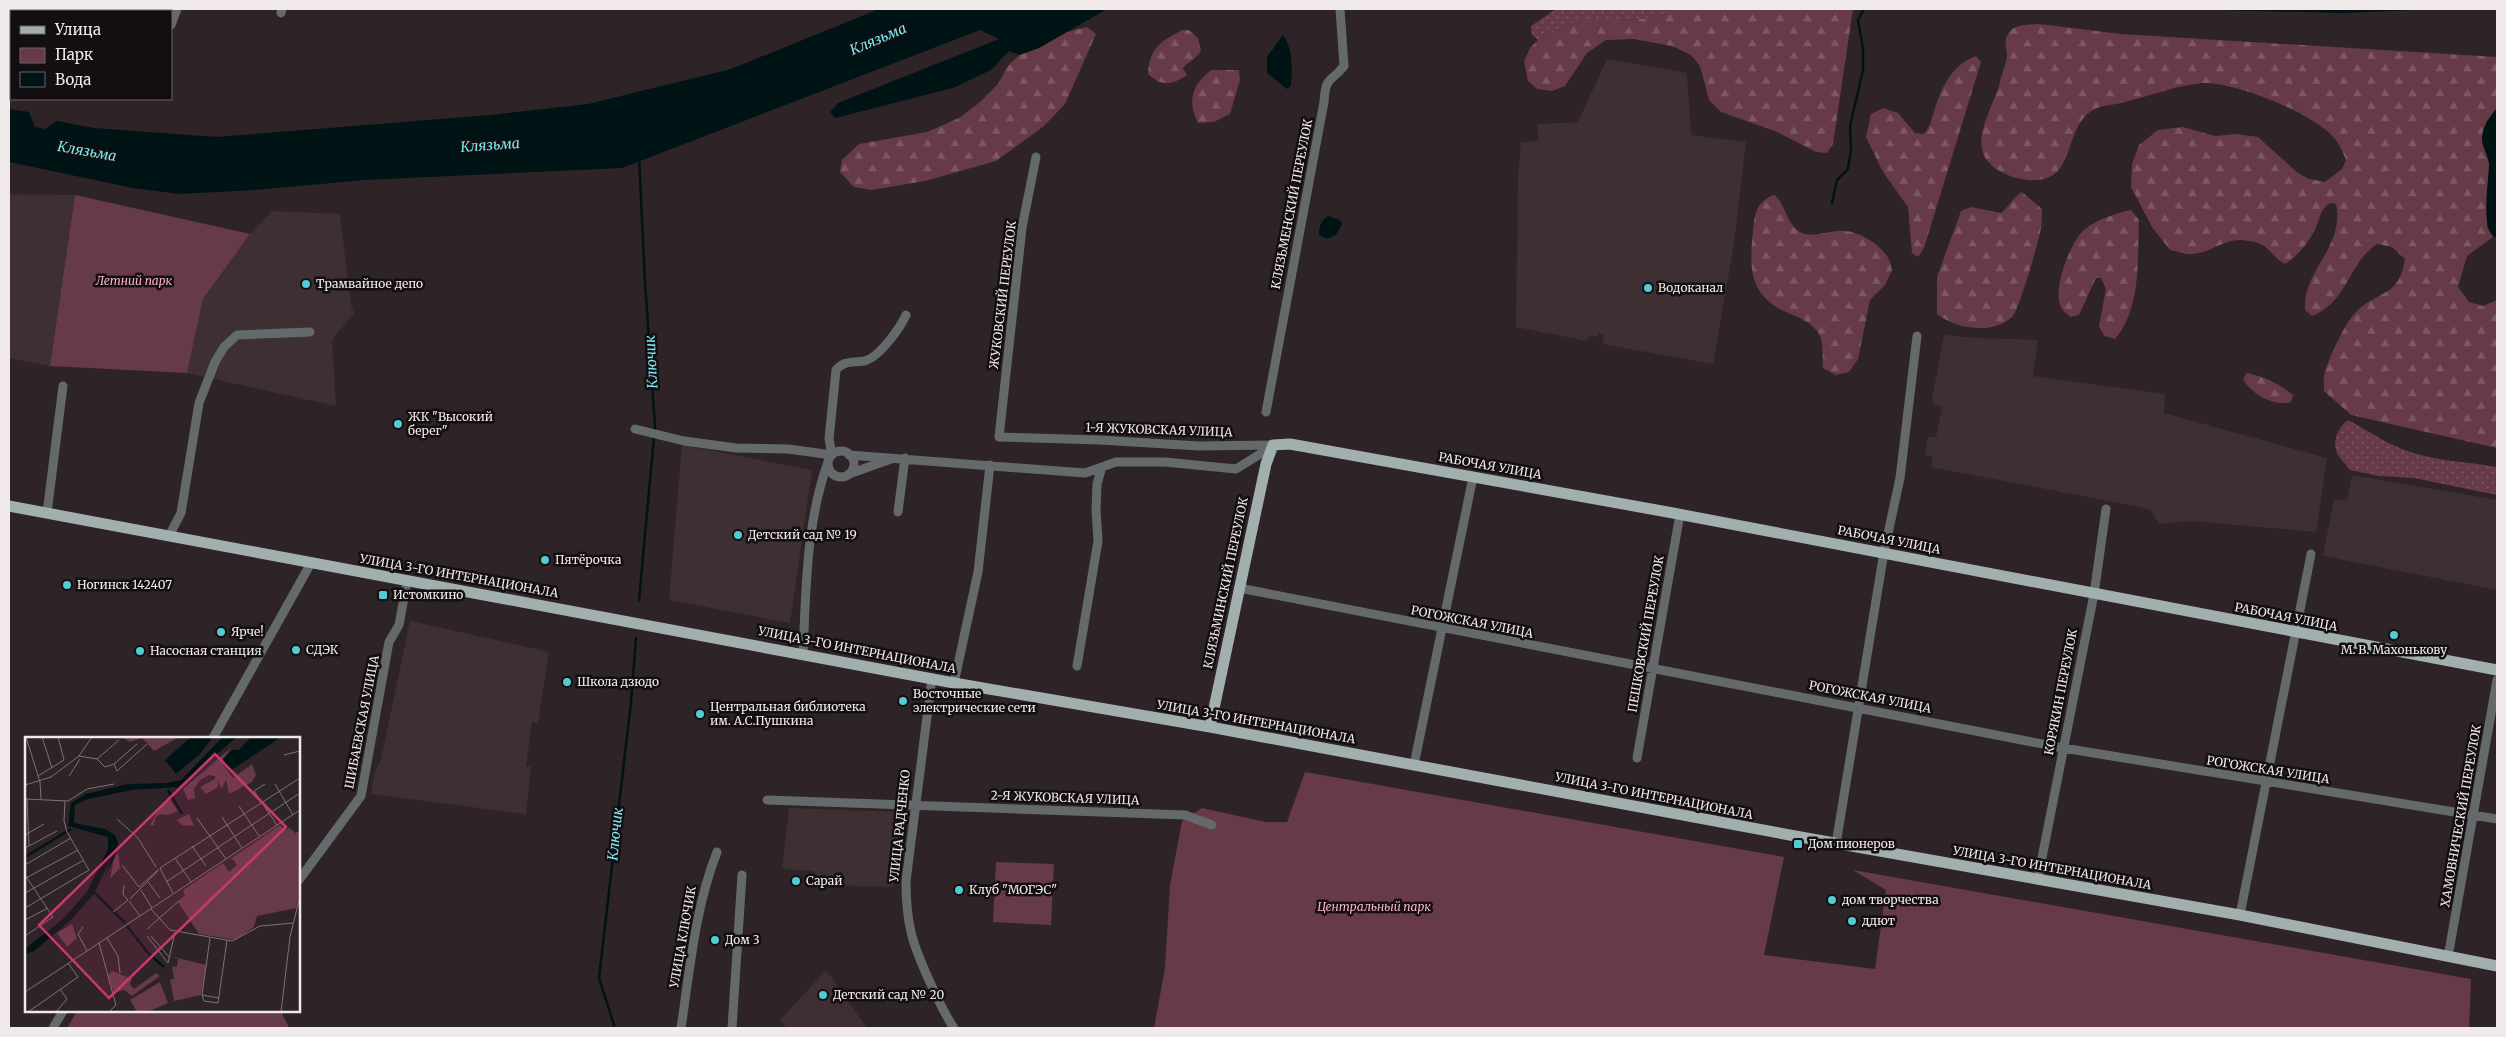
<svg xmlns="http://www.w3.org/2000/svg" width="2506" height="1037" font-family="Merriweather,serif">
  <defs>
    <pattern id="grass-dots" width="8" height="8" patternUnits="userSpaceOnUse" patternTransform="scale(1.25)"><rect width="8" height="8" fill="#673a48"/><path d="M2 2h.1M6 6h.1" fill="none" stroke="#7d5763" stroke-width="1.8" stroke-linecap="round"/></pattern>
    <pattern id="forest-firs" width="22" height="20" patternUnits="userSpaceOnUse" patternTransform="scale(1.25)"><rect width="22" height="20" fill="#673a48"/><path d="M5 1l3.5 6h-7zM16 11l3.5 6h-7z" fill="#7d5763"/></pattern>
  </defs>
  <rect width="100%" height="100%" fill="#2e2326"/>
  <!-- built -->
  <path fill="#3e2f33" d="M 1607,59 L 1687,73 L 1691,135 L 1746,142 L 1734,244 L 1713,364 L 1602,344 L 1604,335 L 1598,333 L 1597,337 L 1589,335 L 1587,341 L 1516,327 L 1518,176 L 1521,142 L 1538,141 L 1538,124 L 1578,122 Z
    M 9,194 L 75,195 L 50,366 L 9,358 Z
    M 272,211 L 340,214 L 351,305 L 354,313 L 332,340 L 336,406 L 187,373 L 203,299 L 250,234 Z
    M 1944,335 L 1976,338 L 2038,340 L 2033,376 L 2165,394 L 2164,413 L 2327,458 L 2316,532 L 2192,521 L 2159,524 L 2150,509 L 1931,467 L 1933,457 L 1925,455 L 1928,437 L 1936,437 L 1942,407 L 1933,404 L 1932,399 Z
    M 682,445 L 812,470 L 790,623 L 669,600 Z
    M 2352,475 L 2497,500 L 2497,590 L 2323,556 L 2334,499 L 2347,501 Z
    M 410,621 L 549,652 L 538,723 L 532,722 L 526,766 L 531,767 L 526,814 L 371,794 L 374,775 L 381,759 Z
    M 789,808 L 901,812 L 893,887 L 825,885 L 813,871 L 782,869 Z
    M 826,970 L 867,1028 L 787,1028 L 780,1020 Z"/>
  <!-- grass -->
  <path fill="url(#grass-dots)" d="M 1556,9 L 1686,9 L 1657,17 L 1621,21 L 1577,21 L 1538,40 L 1532,35 L 1531,26 Z
    M 2348,420 C 2369,431 2388,445 2410,452 C 2437,461 2469,462 2497,467 L 2497,495 L 2414,478 L 2379,476 L 2350,470 C 2346,464 2340,459 2337,453 C 2332,442 2338,427 2348,420 Z"/>
  <!-- forest -->
  <path fill="url(#forest-firs)" d="M 1686,9 L 1853,9 L 1833,144 L 1827,153 L 1816,152 L 1775,131 L 1721,112 L 1709,100 L 1700,66 L 1691,55 L 1672,46 L 1634,39 L 1606,40 L 1587,53 L 1565,86 L 1552,91 L 1537,89 L 1528,81 L 1524,61 L 1530,48 L 1538,40 L 1577,21 L 1621,21 L 1657,17 Z
    M 2039,24 L 2121,34 L 2497,57 L 2497,108 L 2486,122 L 2482,139 L 2489,163 L 2487,227 L 2493,237 L 2467,256 L 2458,287 L 2469,302 L 2483,306 L 2497,300 L 2497,448 L 2351,415 L 2324,391 C 2324,385 2323,378 2325,372 C 2330,355 2347,318 2360,308 C 2384,289 2399,295 2405,259 L 2392,247 L 2377,244 C 2347,264 2349,301 2312,316 L 2305,310 C 2302,270 2345,248 2336,204 L 2330,203 C 2320,210 2321,216 2316,227 C 2309,242 2299,255 2285,264 C 2274,259 2270,247 2258,243 C 2225,233 2218,252 2193,254 C 2186,255 2177,251 2170,250 L 2152,227 L 2131,187 L 2132,164 L 2139,145 L 2158,130 L 2183,127 L 2215,136 L 2236,134 L 2258,137 L 2298,173 L 2309,179 L 2325,182 L 2342,169 L 2346,160 C 2343,153 2340,145 2335,139 C 2315,114 2234,81 2202,83 C 2173,86 2148,97 2121,103 C 2113,105 2103,105 2095,109 C 2061,126 2079,184 2029,180 C 2017,179 2008,176 1998,170 C 1963,149 1993,110 2000,82 C 2002,73 2006,64 2007,56 C 2007,48 2003,42 2008,34 C 2014,24 2028,25 2039,24 Z
    M 1087,27 L 1096,34 L 1065,104 L 1044,126 L 996,161 L 925,181 L 871,190 L 854,187 L 840,172 L 842,160 L 859,144 L 927,132 L 959,118 L 979,103 L 998,84 L 1008,66 L 1019,55 L 1039,48 L 1063,33 Z
    M 1182,30 L 1189,30 L 1198,38 L 1201,51 C 1196,59 1189,61 1183,68 L 1187,75 C 1172,85 1162,87 1148,74 C 1150,47 1160,42 1182,30 Z
    M 1976,56 L 1981,62 L 1924,248 L 1918,257 L 1912,253 L 1908,207 L 1883,172 L 1866,137 L 1871,114 L 1883,108 L 1898,113 L 1915,133 L 1924,134 C 1932,124 1932,116 1936,105 C 1943,84 1954,64 1976,56 Z
    M 1211,70 L 1239,70 L 1240,80 L 1230,114 L 1214,122 L 1198,123 C 1187,101 1192,85 1211,70 Z
    M 2022,192 L 2042,209 C 2042,215 2042,222 2041,228 C 2039,240 2019,311 2012,317 C 1992,335 1956,329 1937,314 L 1937,277 L 1961,211 L 1971,207 L 2001,213 C 2010,206 2012,198 2022,192 Z
    M 1774,195 C 1786,204 1786,224 1800,232 C 1814,239 1831,229 1845,231 C 1860,232 1879,244 1887,256 C 1890,260 1891,266 1892,270 L 1885,285 L 1870,300 L 1858,359 L 1849,372 L 1836,375 L 1823,368 C 1822,359 1824,341 1819,334 C 1812,323 1801,318 1788,313 C 1749,296 1749,269 1753,231 C 1755,213 1756,202 1774,195 Z
    M 2131,210 L 2139,220 C 2137,259 2142,307 2115,339 L 2104,336 L 2099,326 L 2106,289 L 2101,278 L 2096,278 L 2079,315 L 2071,317 C 2068,315 2064,312 2062,309 C 2051,292 2069,247 2081,233 C 2092,221 2116,213 2131,210 Z
    M 2247,373 C 2265,377 2278,383 2293,395 L 2291,402 C 2274,407 2251,394 2243,379 Z"/>
  <!-- park -->
  <path fill="#673a48" d="M 75,195 L 250,234 L 203,299 L 187,373 L 50,366 Z
    M 1305,772 L 1784,857 L 1764,955 L 1875,969 L 1886,890 L 1853,870 L 2471,979 L 2469,1028 L 1154,1028 L 1165,968 L 1170,885 L 1182,821 L 1202,808 L 1266,822 L 1287,822 Z
    M 996,862 L 1054,864 L 1051,925 L 993,922 Z
    M 77,1011 L 281,1011 L 289,1028 L 67,1028 Z"/>
  <!-- water -->
  <path fill="#001315" d="M 879,9 L 1107,9 L 1039,48 L 1019,55 L 1009,51 L 991,70 L 953,88 L 835,118 L 830,112 L 838,103 L 999,39 L 980,30 L 622,168 L 365,180 L 255,190 L 179,194 L 133,188 L 9,162 L 9,109 L 29,112 L 35,127 L 45,129 L 57,121 L 94,128 L 217,137 L 490,115 L 588,104 L 731,69 Z
    M 2180,9 L 2437,9 L 2343,13 Z
    M 1283,35 C 1294,52 1292,67 1291,86 L 1287,89 L 1267,73 L 1267,57 Z
    M 2497,108 L 2497,238 C 2479,233 2489,181 2489,165 C 2489,156 2482,148 2482,139 C 2482,127 2490,117 2497,108 Z
    M 1329,216 L 1340,220 L 1342,224 L 1336,235 L 1327,239 L 1319,235 C 1319,227 1321,219 1329,216 Z"/>
  <g fill="none" stroke-linecap="round" stroke-linejoin="round">
    <!-- stream -->
    <path stroke="#001315" stroke-width="2.5" d="M 1832,203 L 1837,180 L 1848,169 L 1851,149 L 1850,126 L 1863,70 L 1863,49 L 1858,20 L 1864,9
      M 639,600 L 655,426 L 645,282 L 639,158
      M 615,1028 L 599,978 L 631,702 L 636,638"/>
    <!-- minor -->
    <path stroke="#646a6b" stroke-width="9" d="M 281,13 L 282,9
      M 9,20 L 11,20
      M 171,25 L 177,9
      M 1036,157 L 1022,228 L 999,437 L 1100,440 L 1199,446 L 1273,445
      M 1266,412 L 1324,102 C 1326,74 1330,84 1344,66 L 1340,9
      M 635,429 L 684,441 L 736,448 L 788,449 L 832,455 L 829,439 L 836,370 C 845,360 852,363 864,361 C 879,358 900,328 906,315
      M828 464a13 13 0 1 1 26 0a13 13 0 1 1-26 0Z
      M 849,455 L 1085,473 L 1116,462 L 1165,462 L 1236,469 L 1273,446
      M 849,474 L 891,459
      M 898,512 L 905,458
      M 47,513 L 63,386
      M 169,536 L 181,513 L 199,403 L 215,362 L 224,347 L 237,335 L 310,332
      M 1239,588 L 2063,748 L 2497,819
      M 803,654 C 806,590 806,523 828,462
      M 1077,666 L 1098,541 L 1096,510 L 1097,484 L 1102,467
      M 932,678 L 906,881 C 906,898 907,915 911,932 C 915,952 942,1011 954,1028
      M 954,683 L 978,572 L 990,465
      M 213,738 L 311,563
      M 1637,758 L 1680,514
      M 1414,765 L 1473,477
      M 767,800 L 1185,815 L 1212,825
      M 1836,844 L 1884,552 L 1900,478 L 1917,336
      M 2038,878 L 2094,594 L 2106,509
      M 299,880 L 361,796 L 389,642 L 399,625 L 407,581
      M 2240,915 L 2311,554
      M 2448,957 L 2497,680
      M 53,1028 L 63,1011
      M 681,1028 C 690,969 695,908 717,852
      M 732,1028 L 742,875"/>
    <!-- major -->
    <path stroke="#a2afaf" stroke-width="11" d="M 9,506 L 954,683 L 1210,727 L 1795,836 L 2240,915 L 2497,966
      M 1210,727 L 1266,464 L 1273,445 L 1290,444 L 1673,513 L 2497,670"/>
  </g>
  <!-- markers -->
  <g fill="#51ccd4" stroke="#130e0f" stroke-width="2">
    <circle cx="306" cy="284" r="5"/>
    <circle cx="1648" cy="288" r="5"/>
    <circle cx="398" cy="424" r="5"/>
    <circle cx="738" cy="535" r="5"/>
    <circle cx="545" cy="560" r="5"/>
    <circle cx="67" cy="585" r="5"/>
    <rect x="378" y="590" width="10" height="10" rx="2.5"/>
    <circle cx="221" cy="632" r="5"/>
    <circle cx="2394" cy="635" r="5"/>
    <circle cx="296" cy="650" r="5"/>
    <circle cx="140" cy="651" r="5"/>
    <circle cx="567" cy="682" r="5"/>
    <circle cx="903" cy="701" r="5"/>
    <circle cx="700" cy="714" r="5"/>
    <rect x="1793" y="839" width="10" height="10" rx="2.5"/>
    <circle cx="796" cy="881" r="5"/>
    <circle cx="959" cy="890" r="5"/>
    <circle cx="1832" cy="900" r="5"/>
    <circle cx="1852" cy="921" r="5"/>
    <circle cx="715" cy="940" r="5"/>
    <circle cx="823" cy="995" r="5"/>
  </g>
  <g text-anchor="middle" stroke-width="5" stroke-linejoin="round" paint-order="stroke">
    <!-- street labels -->
    <g font-size="12" fill="#f1eaeb" stroke="#130e0f">
      <text transform="translate(1292 204) rotate(-79)" y="4">КЛЯЗЬМЕНСКИЙ ПЕРЕУЛОК</text>
      <text transform="translate(1003 295) rotate(-83)" y="4">ЖУКОВСКИЙ ПЕРЕУЛОК</text>
      <text transform="translate(1159 430) rotate(2)" y="4">1-Я ЖУКОВСКАЯ УЛИЦА</text>
      <text transform="translate(1490 466) rotate(10)" y="4">РАБОЧАЯ УЛИЦА</text>
      <text transform="translate(1889 540) rotate(11)" y="4">РАБОЧАЯ УЛИЦА</text>
      <text transform="translate(459 576) rotate(10)" y="4">УЛИЦА 3-ГО ИНТЕРНАЦИОНАЛА</text>
      <text transform="translate(1226 583) rotate(-78)" y="4">КЛЯЗЬМИНСКИЙ ПЕРЕУЛОК</text>
      <text transform="translate(2286 617) rotate(11)" y="4">РАБОЧАЯ УЛИЦА</text>
      <text transform="translate(1472 622) rotate(11)" y="4">РОГОЖСКАЯ УЛИЦА</text>
      <text transform="translate(1646 634) rotate(-80)" y="4">ПЕШКОВСКИЙ ПЕРЕУЛОК</text>
      <text transform="translate(857 650) rotate(11)" y="4">УЛИЦА 3-ГО ИНТЕРНАЦИОНАЛА</text>
      <text transform="translate(2061 692) rotate(-79)" y="4">КОРЯКИН ПЕРЕУЛОК</text>
      <text transform="translate(1870 697) rotate(11)" y="4">РОГОЖСКАЯ УЛИЦА</text>
      <text transform="translate(362 722) rotate(-79)" y="4">ШИБАЕВСКАЯ УЛИЦА</text>
      <text transform="translate(1256 722) rotate(10)" y="4">УЛИЦА 3-ГО ИНТЕРНАЦИОНАЛА</text>
      <text transform="translate(2268 770) rotate(9)" y="4">РОГОЖСКАЯ УЛИЦА</text>
      <text transform="translate(1654 796) rotate(11)" y="4">УЛИЦА 3-ГО ИНТЕРНАЦИОНАЛА</text>
      <text transform="translate(1065 798) rotate(2)" y="4">2-Я ЖУКОВСКАЯ УЛИЦА</text>
      <text transform="translate(2461 816) rotate(-80)" y="4">ХАМОВНИЧЕСКИЙ ПЕРЕУЛОК</text>
      <text transform="translate(900 826) rotate(-84)" y="4">УЛИЦА РАДЧЕНКО</text>
      <text transform="translate(2052 868) rotate(10)" y="4">УЛИЦА 3-ГО ИНТЕРНАЦИОНАЛА</text>
      <text transform="translate(683 937) rotate(-80)" y="4">УЛИЦА КЛЮЧИК</text>
    </g>
    <!-- park labels -->
    <g font-size="12" font-style="italic" fill="#f7b2c6" stroke="#130e0f">
      <text x="134" y="285">Летний парк</text>
      <text x="1374" y="911">Центральный парк</text>
    </g>
    <!-- poi labels -->
    <g font-size="12" fill="#f1eaeb" stroke="#130e0f" text-anchor="start">
      <text x="316" y="288">Трамвайное депо</text>
      <text x="1658" y="292">Водоканал</text>
      <text x="408" y="421">ЖК "Высокий<tspan x="408" dy="14">берег"</tspan></text>
      <text x="748" y="539">Детский сад № 19</text>
      <text x="555" y="564">Пятёрочка</text>
      <text x="77" y="589">Ногинск 142407</text>
      <text x="393" y="599">Истомкино</text>
      <text x="231" y="636">Ярче!</text>
      <text x="306" y="654">СДЭК</text>
      <text x="2394" y="654" text-anchor="middle">М. В. Махонькову</text>
      <text x="150" y="655">Насосная станция</text>
      <text x="577" y="686">Школа дзюдо</text>
      <text x="913" y="698">Восточные<tspan x="913" dy="14">электрические сети</tspan></text>
      <text x="710" y="711">Центральная библиотека<tspan x="710" dy="14">им. А.С.Пушкина</tspan></text>
      <text x="1808" y="848">Дом пионеров</text>
      <text x="806" y="885">Сарай</text>
      <text x="969" y="894">Клуб "МОГЭС"</text>
      <text x="1842" y="904">дом творчества</text>
      <text x="1862" y="925">ддют</text>
      <text x="725" y="944">Дом 3</text>
      <text x="833" y="999">Детский сад № 20</text>
    </g>
    <!-- water labels -->
    <g font-size="14" font-style="italic" fill="#79ecf4" stroke="#130e0f">
      <text transform="translate(878 39) rotate(-23)" y="5">Клязьма</text>
      <text transform="translate(490 145) rotate(-4)" y="5">Клязьма</text>
      <text transform="translate(87 151) rotate(10)" y="5">Клязьма</text>
      <text transform="translate(651 362) rotate(-93)" y="5">Ключик</text>
      <text transform="translate(615 834) rotate(-84)" y="5">Ключик</text>
    </g>
  </g>
  <!-- overview -->
  <g transform="translate(25 737)">
    <rect width="275" height="275" fill="#2e2326"/>
    <path d="M 149,220 L 181,228 L 176,258 L 149,264 L 145,242 L 149,242 L 147,230 L 152,229 L 153,222 Z" fill="#673a48"/>
    <path d="M 97,0 L 154,0 L 129,14 L 117,1 L 105,5 ZM 207,10 L 198,22 L 198,28 L 208,41 L 227,27 L 231,38 L 227,45 L 204,57 L 201,42 L 197,52 L 192,43 L 193,50 L 181,57 L 175,50 L 190,42 L 190,39 L 184,38 L 175,43 L 169,52 L 170,61 L 163,63 L 158,52 ZM 145,62 L 153,74 L 143,78 L 135,77 L 130,81 L 129,88 L 125,88 L 136,68 ZM 164,77 L 169,89 L 157,88 L 152,83 ZM 93,115 L 95,131 L 85,142 L 89,122 Z" fill="#673a48"/>
    <path d="M 255,88 L 260,93 L 265,91 L 270,96 L 275,94 L 275,156 L 271,171 L 232,179 L 229,190 L 210,203 L 174,197 L 153,165 L 160,158 L 158,153 L 198,126 L 204,135 L 212,128 L 207,122 L 204,123 ZM 47,187 L 52,201 L 42,210 L 32,196 ZM 87,234 L 107,242 L 105,247 L 109,252 L 131,236 L 135,239 L 107,259 L 99,253 L 89,256 L 83,238 ZM 135,245 L 143,266 L 122,275 L 112,275 L 105,263 Z" fill="#673a48"/>
    <path d="M 166,0 L 188,0 L 174,18 L 151,37 L 140,23 ZM 198,0 L 212,0 L 153,50 L 107,53 L 63,62 L 50,68 L 49,86 L 80,92 L 90,98 L 93,106 L 90,120 L 80,139 L 85,123 L 69,157 L 45,184 L 9,214 L 0,217 L 0,212 L 38,182 L 62,155 L 83,112 L 83,100 L 43,89 L 46,66 L 61,57 L 103,47 L 142,46 L 156,43 ZM 226,0 L 245,0 L 240,4 L 246,0 L 256,0 L 205,34 L 198,22 L 207,13 L 214,13 Z" fill="#001315"/>
    <path fill="none" stroke="#001315" stroke-width="2.5" d="M 143,53 L 157,77M 0,120 L 46,92M 69,155 L 100,186M 102,189 L 123,216 L 139,230"/>
    <path fill="none" stroke="#7c7375" stroke-width="1" d="M 1,0 L 15,45 L 16,62M 17,0 L 27,31M 259,18 L 275,14M 54,19 L 72,22 L 80,30 L 89,27 L 112,7M 72,22 L 94,3M 89,27 L 92,34 L 122,7M 13,39 L 39,23 L 33,0M 44,39 L 55,22M 240,47 L 229,54 L 252,88M 250,47 L 268,78M 0,48 L 26,40 L 54,19 L 67,0M 0,62 L 43,64 L 62,52 L 89,47M 2,62 L 4,108M 40,64 L 39,84 L 42,95M 214,69 L 234,99M 197,80 L 217,111M 172,81 L 201,122M 92,82 L 113,101 L 131,130M 0,98 L 19,87M 167,109 L 181,129M 0,111 L 32,94M 150,121 L 166,145M 0,128 L 46,101M 97,128 L 114,150 L 134,132M 0,138 L 28,180 L 0,199M 1,141 L 53,113M 123,145 L 135,161M 141,145 L 275,56M 116,153 L 127,171M 0,156 L 59,123M 148,156 L 135,131 L 275,41M 105,162 L 133,134M 104,164 L 115,179M 0,171 L 64,133 L 42,95M 126,172 L 145,193 L 207,204 L 235,189 L 268,186M 88,175 L 103,163 L 98,157 L 99,148M 0,183 L 23,171M 58,190 L 53,197 L 62,214M 122,192 L 155,163M 122,199 L 143,226 L 150,195M 126,199 L 145,221M 82,201 L 93,219 L 95,236M 185,201 L 177,258 L 179,264 L 193,266 L 202,203M 74,206 L 91,268 L 84,275M 0,255 L 275,73M 177,258 L 194,261M 3,275 L 53,240 L 43,226M 31,275 L 42,262 L 35,252M 256,275 L 265,200 L 275,159"/>
    <path fill="#c93871" fill-opacity="0.15" stroke="#c93871" stroke-width="2.5" d="M 190,17 L 261,90 L 84,261 L 14,188 Z"/>
    <rect width="275" height="275" fill="none" stroke="#f1eaeb" stroke-width="2.5"/>
  </g>
  <!-- border -->
  <rect width="2506" height="1037" fill="none" stroke="#f1eaeb" stroke-width="20"/>
  <!-- legend -->
  <rect x="10" y="10" width="162" height="90" fill="#130e0f" stroke="#6c6667"/>
  <rect x="20" y="26" width="25" height="8" fill="#a2afaf" stroke="#6c6667"/>
  <text x="55" y="35" font-size="15" fill="#f1eaeb">Улица</text>
  <rect x="20" y="48" width="25" height="15" fill="#673a48" stroke="#6c6667"/>
  <text x="55" y="60" font-size="15" fill="#f1eaeb">Парк</text>
  <rect x="20" y="72" width="25" height="15" fill="#001315" stroke="#6c6667"/>
  <text x="55" y="85" font-size="15" fill="#f1eaeb">Вода</text>
</svg>
